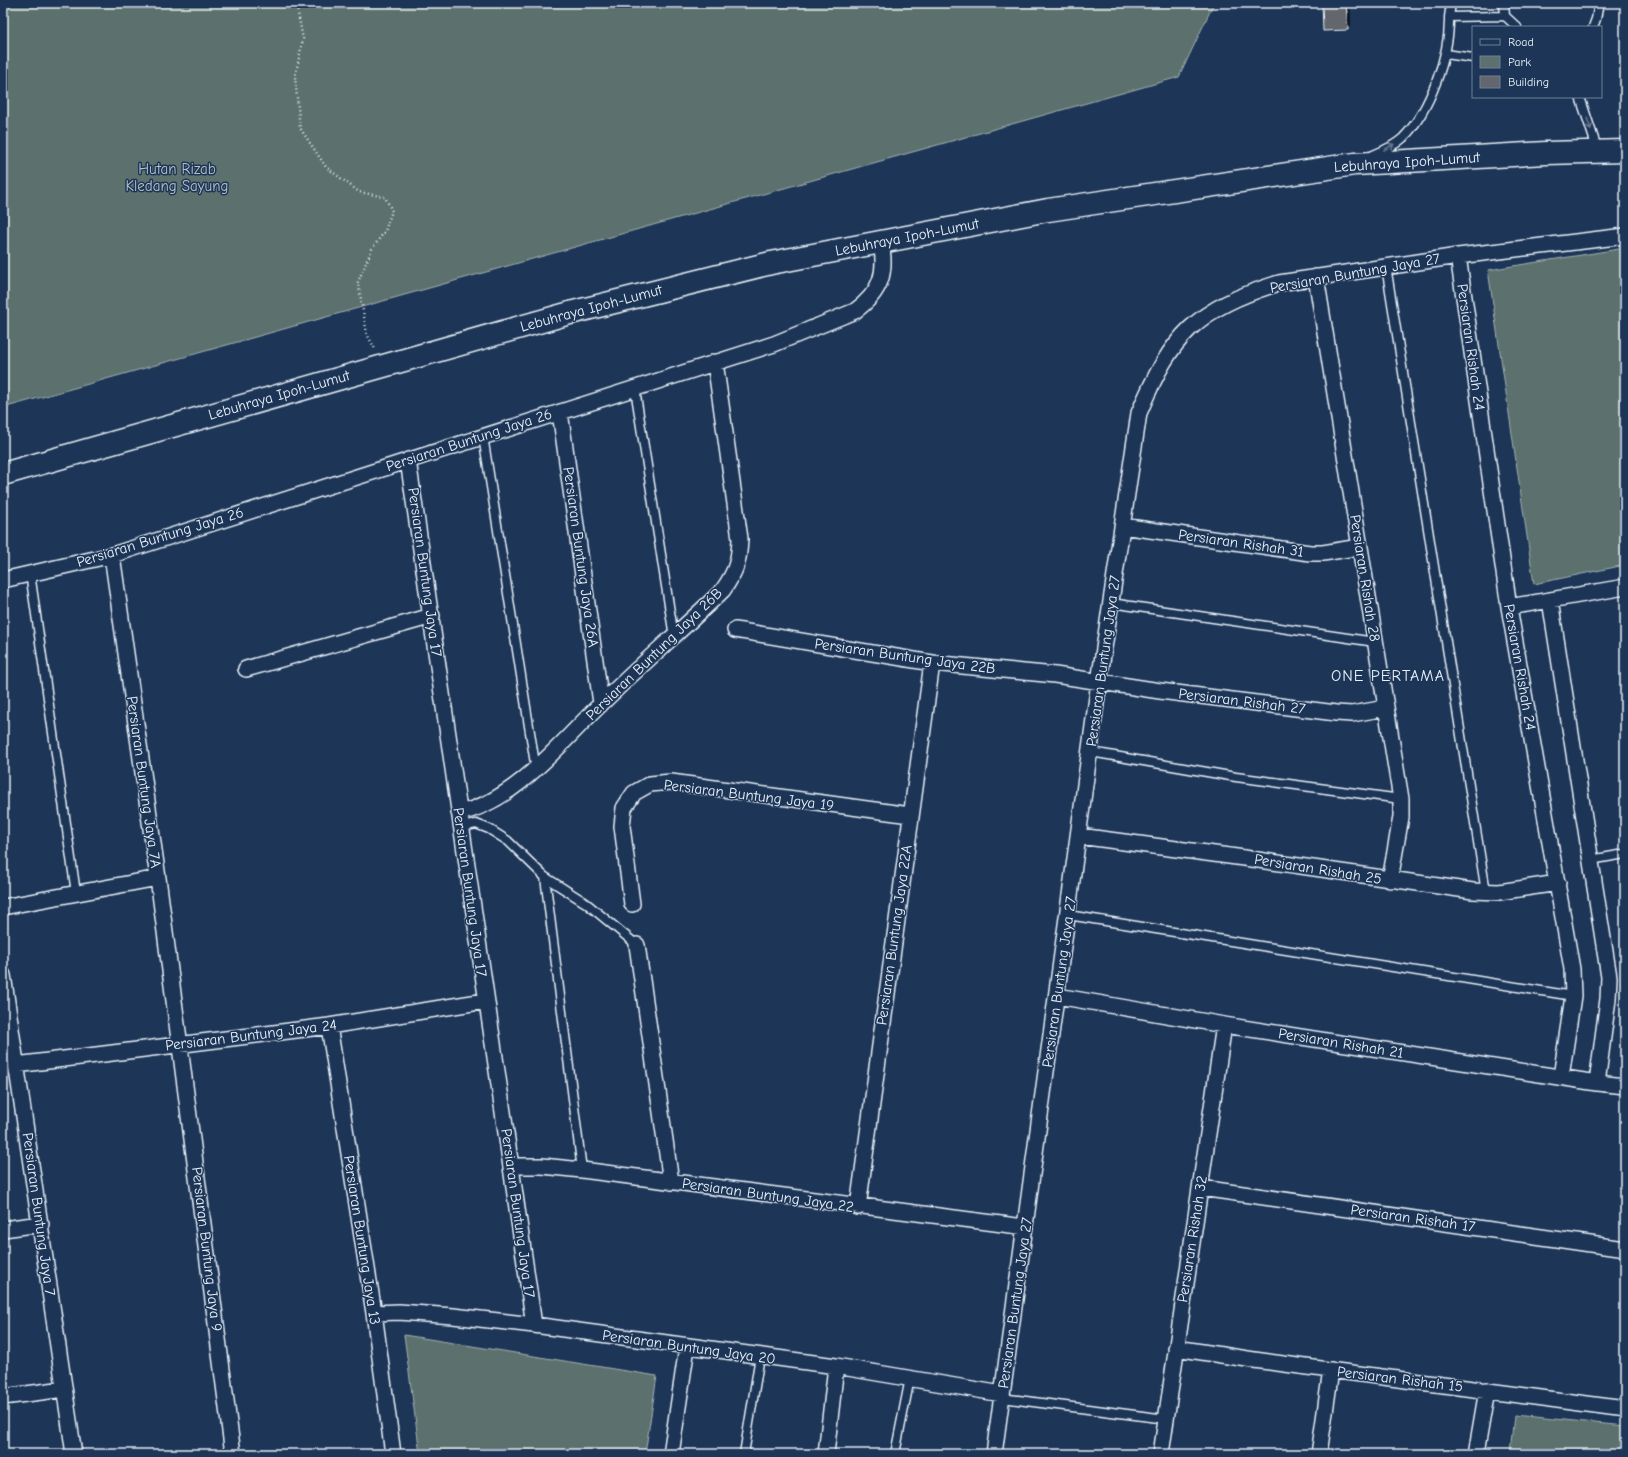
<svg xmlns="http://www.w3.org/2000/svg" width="1628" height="1457" font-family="'Comic Neue',sans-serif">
  <defs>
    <filter id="shadow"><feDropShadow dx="3.5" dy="-3.5" stdDeviation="0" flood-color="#0009"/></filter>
  </defs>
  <rect width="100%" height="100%" fill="#1d3557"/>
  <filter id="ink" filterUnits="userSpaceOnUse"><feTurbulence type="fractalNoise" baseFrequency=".025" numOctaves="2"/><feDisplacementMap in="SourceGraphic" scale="8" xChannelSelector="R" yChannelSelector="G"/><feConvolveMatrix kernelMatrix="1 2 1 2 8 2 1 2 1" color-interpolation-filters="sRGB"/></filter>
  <g filter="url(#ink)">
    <!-- green -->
    <path fill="#5c716d" stroke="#a2b1b2" d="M 3,3 L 1214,3 L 1179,77 L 3,408 Z
      M 1625,248 L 1625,565 L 1534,584 L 1488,270 Z
      M 404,1335 L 657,1376 L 645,1454 L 420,1454 Z
      M 1514,1415 L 1625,1426 L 1625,1454 L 1510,1454 Z"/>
    <!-- building -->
    <path fill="#63666d" stroke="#e8f1f8" filter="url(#shadow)" d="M 1322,3 L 1346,3 L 1348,30 L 1323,31 Z"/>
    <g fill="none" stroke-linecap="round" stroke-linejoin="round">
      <!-- lane casing -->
      <g stroke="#e8f1f8" stroke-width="11">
        <path id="lane" d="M 1504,3 L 1505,16
          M 1449,17 L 1451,3
          M 1593,27 L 1596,19 L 1599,3
          M 1446,54 L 1473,58
          M 1580,97 L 1598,151
          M 1373,155 C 1383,151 1394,146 1403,138 C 1430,111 1450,54 1449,17 L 1505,16 L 1517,27
          M 1386,266 L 1486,892
          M 635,389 L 674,637
          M 483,436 L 536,770
          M 30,573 L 76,893
          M 1111,603 L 1375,642
          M 1091,752 L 1236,777 L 1401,799
          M 462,827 L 476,824 L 489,829 L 508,841 L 545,877 L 586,903 L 637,945
          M 1590,860 L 1625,854
          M 545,877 L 582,1170
          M 1068,915 L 1573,996
          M 1002,1398 L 1166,1419
          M 744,1454 L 760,1356
          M 895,1454 L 910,1378"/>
      </g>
      <!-- street casing -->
      <g stroke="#e8f1f8" stroke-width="18">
        <path id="street" d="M 1458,256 L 1509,607 L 1572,969 L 1573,996 L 1561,1077
          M 1316,277 L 1401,799 L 1401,817 L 1390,880
          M 560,412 L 601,703
          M 408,460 L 534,1325
          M 1122,526 L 1310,553 L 1323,553 L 1360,547
          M 3,580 L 112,555 L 774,344 L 855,311 C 881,292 887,273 881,242
          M 1550,600 L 1609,977 L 1608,999 L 1597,1083
          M 1509,607 L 1625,587
          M 735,630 L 932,663 L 1055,675 L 1160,691 L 1336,713 L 1352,714 L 1386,708
          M 246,669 L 432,616
          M 459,813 C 515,802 561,742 601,704 C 640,665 683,629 723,590 C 736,571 739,562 740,539 L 715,362
          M 1079,836 L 1244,858 L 1473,891 L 1499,892 L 1558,883
          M 158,878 L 233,1454
          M 632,904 L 622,826 L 624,808 L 634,793 L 650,784 L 671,782 L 910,815
          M 3,907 L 158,878 L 112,555
          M 637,945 L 671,1182
          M 3,975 L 74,1454
          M 1057,996 L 1224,1025 L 1597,1083 L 1625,1086
          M 329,1026 L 374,1313 L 393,1454
          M 16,1065 L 329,1026 L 485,1001
          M 512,1166 L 542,1166 L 582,1170 L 1025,1227
          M 1201,1188 L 1625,1249
          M 858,1207 L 932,663
          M 3,1229 L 41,1224
          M 374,1313 L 399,1312 L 453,1316 L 534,1325 L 836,1366 L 1002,1394
          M 1176,1348 L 1254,1360 L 1625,1409
          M 3,1397 L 64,1389
          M 671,1454 L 687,1347
          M 826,1454 L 836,1366
          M 994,1454 L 1099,682 L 1139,413 C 1172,334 1196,309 1279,283 L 1458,256 L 1625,236
          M 1161,1454 L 1224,1025
          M 1319,1454 L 1331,1370
          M 1476,1454 L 1487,1390"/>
      </g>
      <!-- highway casing -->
      <g stroke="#e8f1f8" stroke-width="25">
        <path id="highway" d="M 3,474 L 570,313 L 771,263 L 1048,210 L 1355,164 L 1546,153 L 1625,151"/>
      </g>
      <!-- path -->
      <path stroke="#e8f1f8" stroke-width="2.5" stroke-dasharray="1 3" stroke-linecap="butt" d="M 296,3 L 303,39 L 295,77 L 300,128 L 326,167 L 359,192 L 385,197 L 392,211 L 385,231 L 372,249 L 358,282 L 367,334 L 375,349"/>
      <!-- lane -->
      <use href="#lane" stroke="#1d3557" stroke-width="8"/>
      <!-- street -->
      <use href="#street" stroke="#1d3557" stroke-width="15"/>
      <!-- highway -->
      <use href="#highway" stroke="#1d3557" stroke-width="22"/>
    </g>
    <!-- one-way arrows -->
    <defs><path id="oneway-shaft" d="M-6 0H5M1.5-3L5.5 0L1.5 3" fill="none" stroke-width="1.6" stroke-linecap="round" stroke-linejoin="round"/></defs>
    <g stroke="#64778f">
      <use href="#oneway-shaft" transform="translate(1589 124) rotate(72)"/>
      <use href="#oneway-shaft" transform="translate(1389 147) rotate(-30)"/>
    </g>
  </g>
  <g text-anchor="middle" stroke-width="3" stroke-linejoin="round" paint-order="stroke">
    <!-- street labels -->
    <g font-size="15" fill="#e8f1f8" stroke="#1d3557">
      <text transform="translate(1407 162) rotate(-4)" y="5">Lebuhraya Ipoh-Lumut</text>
      <text transform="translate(907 237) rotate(-11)" y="5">Lebuhraya Ipoh-Lumut</text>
      <text transform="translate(1355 273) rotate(-10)" y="5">Persiaran Buntung Jaya 27</text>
      <text transform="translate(591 308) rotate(-15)" y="5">Lebuhraya Ipoh-Lumut</text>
      <text transform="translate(1471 347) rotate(82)" y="5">Persiaran Rishah 24</text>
      <text transform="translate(279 395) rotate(-16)" y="5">Lebuhraya Ipoh-Lumut</text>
      <text transform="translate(469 440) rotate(-18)" y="5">Persiaran Buntung Jaya 26</text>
      <text transform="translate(160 537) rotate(-17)" y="5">Persiaran Buntung Jaya 26</text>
      <text transform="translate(1241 543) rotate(8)" y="5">Persiaran Rishah 31</text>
      <text transform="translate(581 557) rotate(82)" y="5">Persiaran Buntung Jaya 26A</text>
      <text transform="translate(425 572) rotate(82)" y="5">Persiaran Buntung Jaya 17</text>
      <text transform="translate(1365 578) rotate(81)" y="5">Persiaran Rishah 28</text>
      <text transform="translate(654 654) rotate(-44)" y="5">Persiaran Buntung Jaya 26B</text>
      <text transform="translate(905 656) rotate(8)" y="5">Persiaran Buntung Jaya 22B</text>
      <text transform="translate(1103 661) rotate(-82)" y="5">Persiaran Buntung Jaya 27</text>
      <text transform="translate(1520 667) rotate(80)" y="5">Persiaran Rishah 24</text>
      <text transform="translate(1242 701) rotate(7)" y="5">Persiaran Rishah 27</text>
      <text transform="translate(144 782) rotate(82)" y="5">Persiaran Buntung Jaya 7A</text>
      <text transform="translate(749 795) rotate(7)" y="5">Persiaran Buntung Jaya 19</text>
      <text transform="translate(1318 869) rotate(9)" y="5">Persiaran Rishah 25</text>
      <text transform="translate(470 892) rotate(82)" y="5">Persiaran Buntung Jaya 17</text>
      <text transform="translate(894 935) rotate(-82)" y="5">Persiaran Buntung Jaya 22A</text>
      <text transform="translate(1059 982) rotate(-82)" y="5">Persiaran Buntung Jaya 27</text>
      <text transform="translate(251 1035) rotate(-7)" y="5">Persiaran Buntung Jaya 24</text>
      <text transform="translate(1341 1043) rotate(9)" y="5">Persiaran Rishah 21</text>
      <text transform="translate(768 1195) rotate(8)" y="5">Persiaran Buntung Jaya 22</text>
      <text transform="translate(518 1213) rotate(82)" y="5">Persiaran Buntung Jaya 17</text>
      <text transform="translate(39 1214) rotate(82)" y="5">Persiaran Buntung Jaya 7</text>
      <text transform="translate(1413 1218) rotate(8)" y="5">Persiaran Rishah 17</text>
      <text transform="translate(1192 1239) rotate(-81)" y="5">Persiaran Rishah 32</text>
      <text transform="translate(362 1240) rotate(81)" y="5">Persiaran Buntung Jaya 13</text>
      <text transform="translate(207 1249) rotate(83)" y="5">Persiaran Buntung Jaya 9</text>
      <text transform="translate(1015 1303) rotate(-82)" y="5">Persiaran Buntung Jaya 27</text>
      <text transform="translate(689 1347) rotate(8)" y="5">Persiaran Buntung Jaya 20</text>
      <text transform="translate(1400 1379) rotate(7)" y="5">Persiaran Rishah 15</text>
    </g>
    <!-- park labels -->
    <g font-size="15" fill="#b7c4c7" stroke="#1d3557">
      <text x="177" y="174">Hutan Rizab<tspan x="177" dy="17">Kledang Sayung</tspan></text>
    </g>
    <!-- neighbourhood labels -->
    <g font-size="16" letter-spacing="1" fill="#e8f1f8" stroke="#1d3557">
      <text x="1388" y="681">ONE PERTAMA</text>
    </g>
  </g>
  <!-- margin -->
  <rect width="1628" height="1457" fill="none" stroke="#1d3557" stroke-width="16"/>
  <rect x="8" y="8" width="1612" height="1441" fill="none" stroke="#e8f1f8" stroke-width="1.5" filter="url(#ink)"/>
  <!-- legend -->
  <rect x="1472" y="26" width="130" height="72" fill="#1d3557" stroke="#6e8097"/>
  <rect x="1480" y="39" width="20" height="6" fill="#1d3557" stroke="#6e8097"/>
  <text x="1508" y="46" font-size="12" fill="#e8f1f8">Road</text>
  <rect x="1480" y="56" width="20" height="12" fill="#5c716d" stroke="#6e8097"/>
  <text x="1508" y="66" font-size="12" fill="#e8f1f8">Park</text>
  <rect x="1480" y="76" width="20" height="12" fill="#63666d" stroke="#6e8097"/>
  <text x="1508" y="86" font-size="12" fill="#e8f1f8">Building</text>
</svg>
